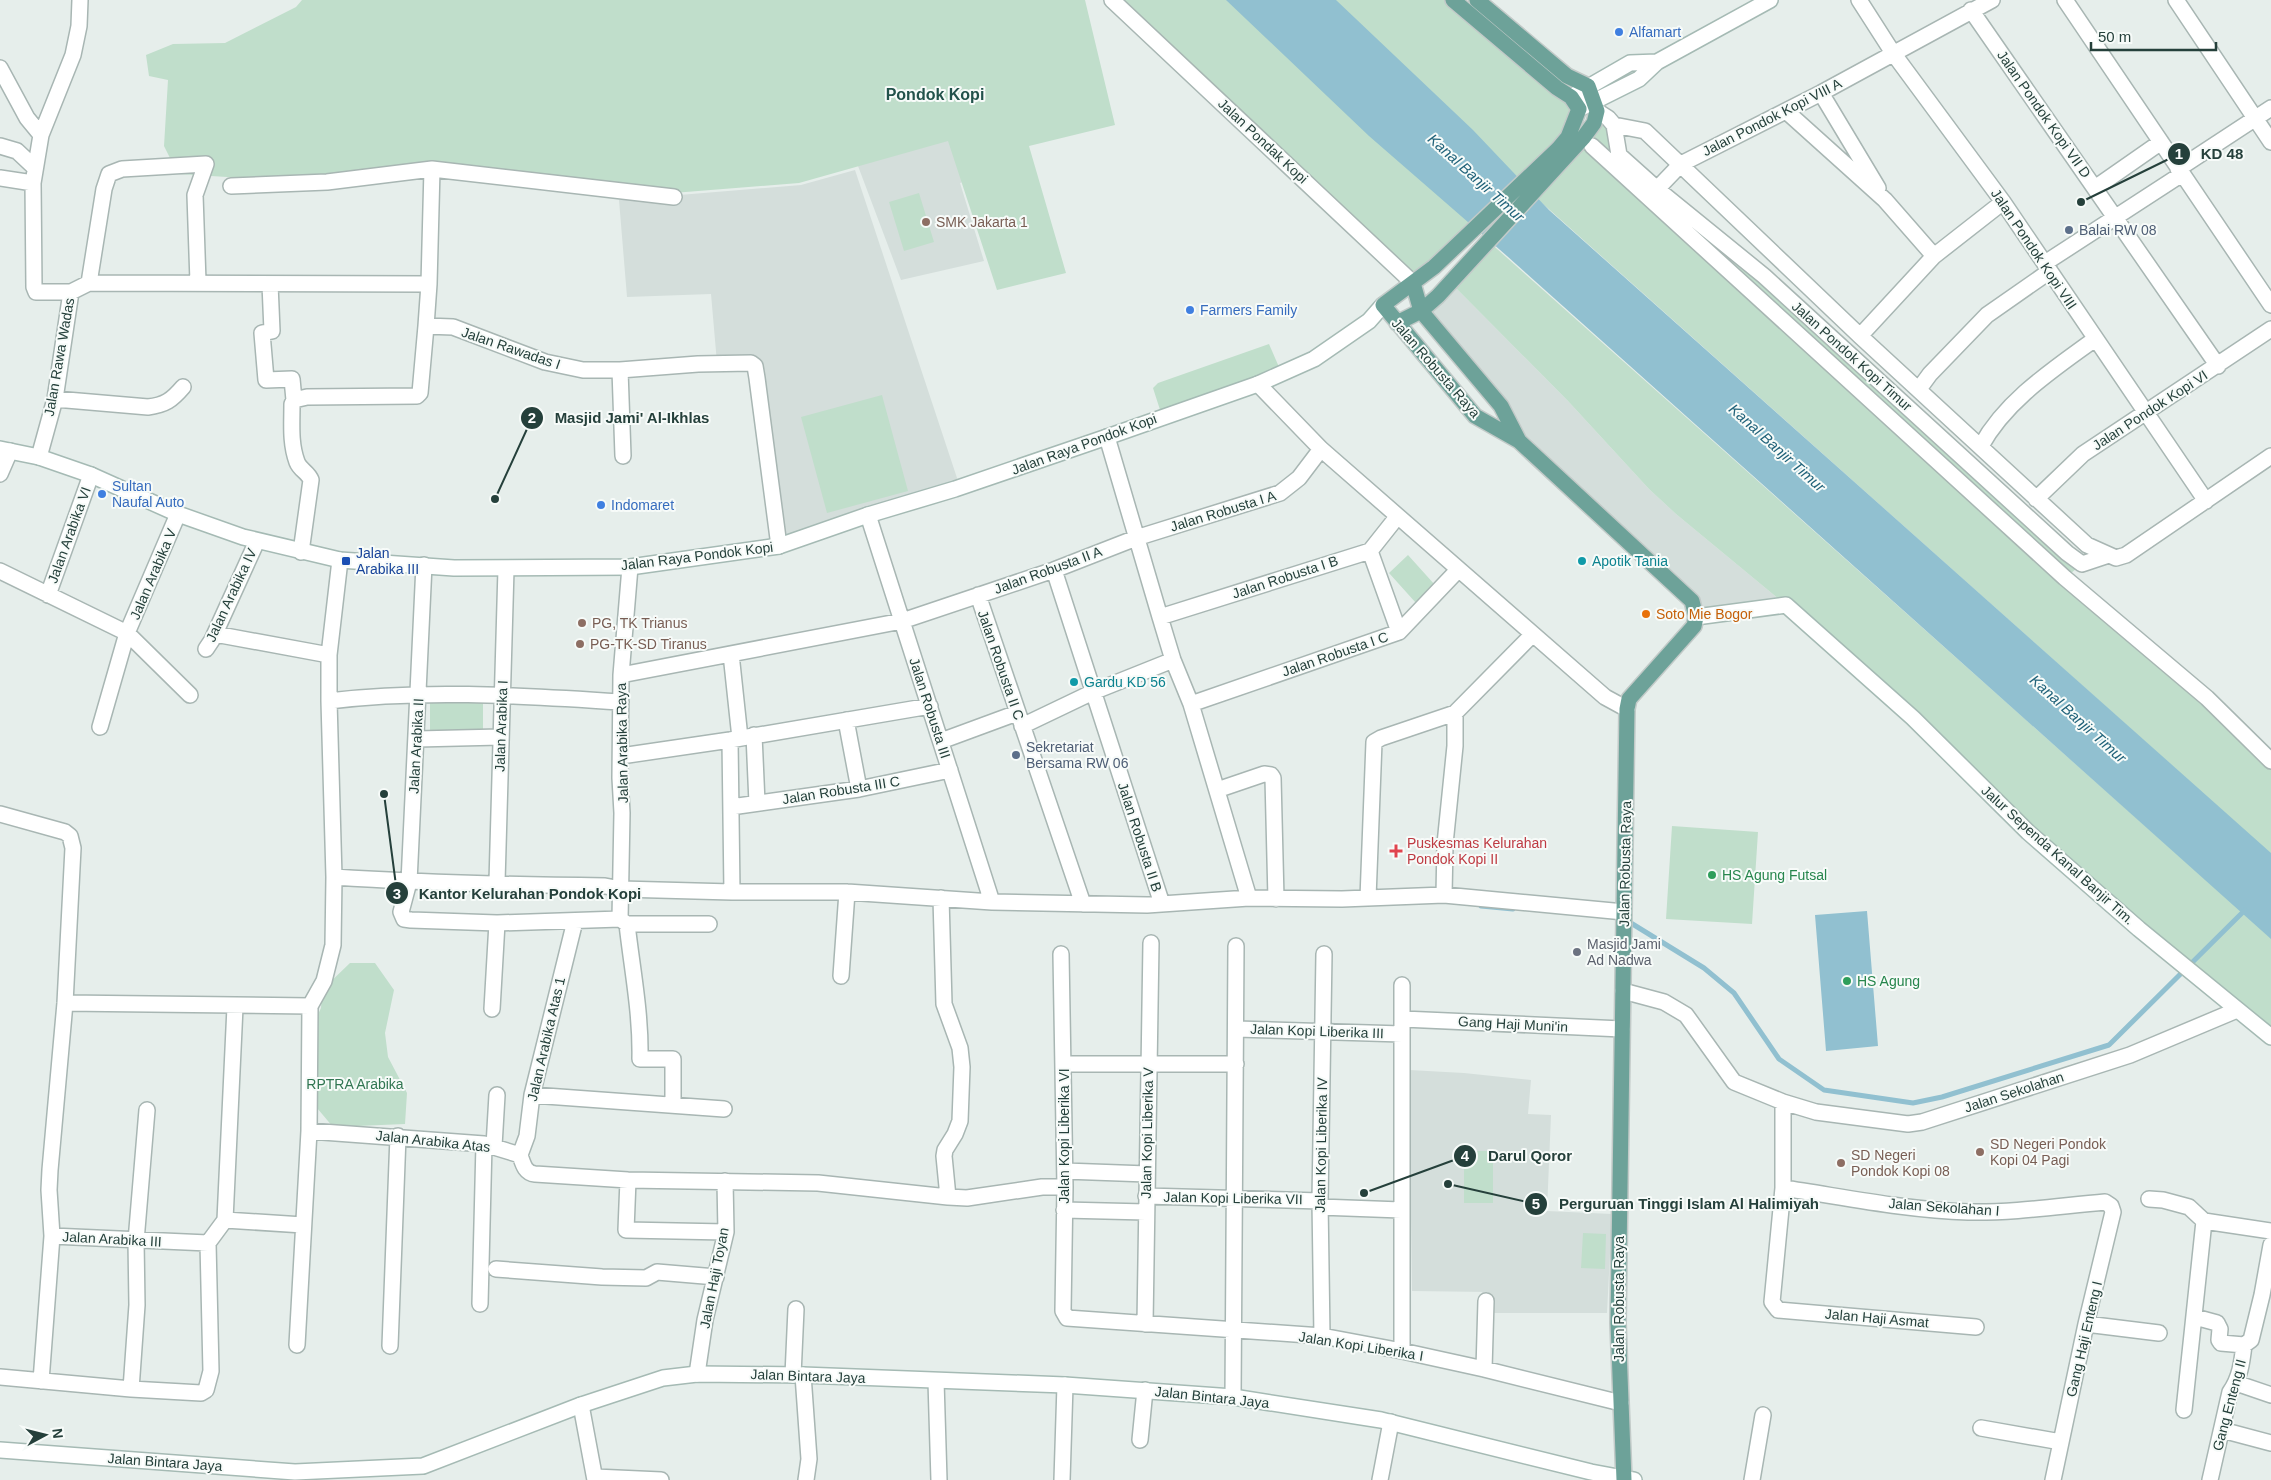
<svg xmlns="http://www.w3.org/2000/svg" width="2271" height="1480" font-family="Helvetica,sans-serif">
  <rect width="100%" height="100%" fill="#e6eeeb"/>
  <!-- built -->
  <path fill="#d4dedb" d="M 958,126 L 974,178 L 960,183 L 984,261 L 901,280 L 855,158 Z
    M 855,170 L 960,487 L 779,537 L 758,362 L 717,363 L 711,294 L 627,297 L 619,200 L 801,185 Z
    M 1451,283 L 1568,401 L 1649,489 L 1676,514 L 1786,605 L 1696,609 L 1519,441 L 1421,311 Z
    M 1409,1070 L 1464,1073 L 1531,1080 L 1528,1114 L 1551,1115 L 1547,1211 L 1612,1214 L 1607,1313 L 1489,1313 L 1488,1292 L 1412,1291 Z"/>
  <!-- green -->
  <path fill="#c0decb" d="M 302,0 L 1085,0 L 1115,125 L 1029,146 L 1066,273 L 997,290 L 948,141 L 799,183 L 648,195 L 440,164 L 329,183 L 178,174 L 164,146 L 168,80 L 149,76 L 146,55 L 173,44 L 225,43 L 296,7 Z
    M 1112,0 L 1453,0 L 1579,109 L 1568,137 L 1413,283 Z
    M 1608,118 L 1619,155 L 2082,564 L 2065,578 L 2271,761 L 2271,854 L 1533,195 L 1594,123 Z
    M 919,193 L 934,242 L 904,251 L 889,202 Z
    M 1487,240 L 2271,938 L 2271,1037 L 2247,1019 L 1786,605 L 1676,514 L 1649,489 L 1568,401 L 1451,283 Z
    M 1269,344 L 1282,374 L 1162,416 L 1153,388 L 1158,383 Z
    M 882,395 L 908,491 L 827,513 L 801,417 Z
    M 1408,555 L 1435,585 L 1416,603 L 1389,573 Z
    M 430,702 L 483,703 L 483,730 L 430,730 Z
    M 1672,826 L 1758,832 L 1752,924 L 1666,919 Z
    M 350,963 L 375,963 L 394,990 L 385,1033 L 388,1057 L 407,1093 L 405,1124 L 333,1127 L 312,1102 L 312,1027 L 321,1008 L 322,990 Z
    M 1464,1151 L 1493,1151 L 1493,1203 L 1464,1203 Z
    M 1583,1233 L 1606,1234 L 1605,1269 L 1581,1268 Z"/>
  <!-- water -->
  <path fill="#91c0d0" d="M 1226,0 L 1336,0 L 1473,130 L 1549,210 L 2271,853 L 2271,939 L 1507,256 L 1369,136 Z
    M 1867,911 L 1878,1046 L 1826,1051 L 1815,915 Z"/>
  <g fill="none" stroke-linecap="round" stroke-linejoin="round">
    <!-- stream -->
    <path stroke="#91c0d0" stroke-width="5" d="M 1481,906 L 1513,909
      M 1626,920 L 1704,968 L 1734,993 L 1779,1059 L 1824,1090 L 1913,1103 L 1942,1097 L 2109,1045 L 2245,910"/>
    <!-- street casing -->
    <g stroke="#a8b6b3" stroke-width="18">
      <path id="street" d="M 80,0 L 79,26 L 73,55 L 41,135 L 33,183 L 34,287 L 36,292 L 71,292 L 89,283 L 429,284 L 426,326 L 453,327 L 545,362 L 583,370 L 620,370 L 698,364 L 751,363 L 755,366 L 757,378 L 779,546
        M 1112,0 L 1413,283
        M 1859,0 L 1893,53 L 2003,202 L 2206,501
        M 2065,0 L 2271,305
        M 2176,0 L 2271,142
        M 1971,10 L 2218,366
        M 0,68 L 27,118 L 41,135
        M 1821,93 L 1878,188
        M 1597,111 L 1608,118 L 1614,125 L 1619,155 L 1657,189 L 1764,276 L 2067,553 L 2082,564 L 2109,555
        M 1786,111 L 1885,200 L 1934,256
        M 1614,125 L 1645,131 L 1860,336 L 2087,545 L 2116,558 L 2126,555 L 2271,456
        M 0,146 L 17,151 L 34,167
        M 1592,146 L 2065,578 L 2207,698 L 2271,761
        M 432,169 L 674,197
        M 2178,169 L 2271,108
        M 0,178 L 33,183
        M 231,186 L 327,182 L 432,169 L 429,284
        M 2095,188 L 2161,142
        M 1657,189 L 1681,164 L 1821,93 L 1992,0
        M 2045,263 L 2182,174
        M 89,283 L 104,189 L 109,174 L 122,169 L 206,164 L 195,195 L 198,282
        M 270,284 L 272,331 L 262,333 L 266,380 L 292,379 L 294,400
        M 1860,336 L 1934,256 L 2003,202
        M 620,370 L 623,456
        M 1258,384 L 1321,449 L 1605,697 L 1627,709
        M 1919,389 L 1930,374 L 1987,315 L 2050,271
        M 55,399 L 148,407 C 165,405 172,400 183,387
        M 1107,437 L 1160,617 L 1173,660 L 1191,704 L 1249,898
        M 1981,446 C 2006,400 2054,369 2095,339
        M 39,457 L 55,399 L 71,292
        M 0,474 L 10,451
        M 2036,499 L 2083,454 L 2271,329
        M 868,515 L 992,902
        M 1370,551 L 1399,632
        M 301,552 L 311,480 C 308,472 300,470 297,462 C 290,443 292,424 292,404 L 294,400 L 307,397 L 417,396 L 420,393 L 426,326
        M 424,565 L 409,882 L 401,912 L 404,919 L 411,920 L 497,923 L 620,919
        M 1054,570 L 1162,904
        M 0,571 L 127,633 L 190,695
        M 48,595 L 91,475
        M 978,595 L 1083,904
        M 1160,617 L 1370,551 L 1397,517
        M 215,634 L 329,655
        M 206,649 L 212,640 L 257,541
        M 731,654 L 740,738
        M 621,675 L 902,621 L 1054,570 L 1136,538 L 1280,493 L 1299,478 L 1321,449
        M 329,701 C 426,689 524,696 621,702
        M 1191,704 L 1399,632 L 1458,570
        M 846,720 L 859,789
        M 1022,726 L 1093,692 L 1173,660
        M 100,727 L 127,633 L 178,514
        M 754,735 L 757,803
        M 417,739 L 500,737
        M 730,740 L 732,892
        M 941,741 L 1017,713
        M 621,756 L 730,740 L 930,706
        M 1217,790 L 1264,774 L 1271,775 L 1273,778 L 1276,899
        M 731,807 L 859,789 L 950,770
        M 0,814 L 65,832 L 70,836 L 73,848 L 65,1003 L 50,1170 L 49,1190 L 52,1236 L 41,1381
        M 334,877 C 424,883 515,885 605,886 L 621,889 L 732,892 L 847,892 L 992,902 L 1147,905 L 1249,898 L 1342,899 L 1444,895 L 1624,912
        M 497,882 L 506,569
        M 1444,895 L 1445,844 L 1455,746 L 1455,713
        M 941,898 L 944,1004 L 960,1048 L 962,1067 L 960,1121 L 955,1134 L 945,1150 L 944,1156 L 948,1197
        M 1368,898 L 1374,742 L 1381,738 L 1455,713 L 1532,635
        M 620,919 L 622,813 L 620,778 L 621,675 L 630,567
        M 620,919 L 627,924 C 632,969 641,1013 640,1059 L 673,1059 L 673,1105
        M 627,924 L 709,924
        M 1061,954 L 1065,1187 L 1063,1311 L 1067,1318 L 1322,1336 L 1402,1351 L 1484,1369 L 1621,1403
        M 841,976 L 847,892
        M 1402,985 L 1402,1351
        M 1623,991 L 1664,1002 L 1686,1015 L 1734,1082 L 1783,1102 L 1816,1112 L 1908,1124 L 1922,1122 L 2130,1055 L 2237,1010
        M 65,1003 L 310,1006
        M 492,1009 L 497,923
        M 1403,1019 L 1622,1029
        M 1236,1029 L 1402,1034
        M 1063,1064 L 1236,1064
        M 532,1095 L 724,1109
        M 1783,1102 L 1783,1188 L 1772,1302 L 1778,1310 L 1976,1327
        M 309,1131 L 484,1144 L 520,1155 C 523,1164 525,1173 535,1174 L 628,1180 L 818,1183 L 948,1197 L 967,1198 L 1042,1187 L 1065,1187
        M 494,1146 L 497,1095
        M 520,1155 L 527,1136 L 532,1095 L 575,921
        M 1065,1171 L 1147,1174
        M 628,1180 L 626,1230 L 726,1232
        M 1783,1188 C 1844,1197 1906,1210 1968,1212 C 2014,1213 2059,1206 2105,1202 L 2111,1206 L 2113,1212 L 2086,1324 L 2053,1480
        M 1146,1196 L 1320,1201
        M 2149,1199 L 2163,1200 L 2189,1207 L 2204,1221 L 2271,1231
        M 1320,1207 L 1401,1210
        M 1064,1210 L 1146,1212
        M 225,1220 L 235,1007
        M 225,1220 L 303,1225
        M 52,1236 L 208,1243
        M 208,1243 L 225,1220
        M 496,1269 L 602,1277 L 646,1278 L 657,1272 L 716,1277
        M 480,1304 L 484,1144
        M 2195,1317 L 2217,1323 L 2220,1329 L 2219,1340 L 2221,1343 L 2244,1345
        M 1145,1324 L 1151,943
        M 2086,1324 L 2159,1333
        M 1322,1336 L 1320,1201 L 1324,954
        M 297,1345 L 309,1131 L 310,1006 L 324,981 L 333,945 L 334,877 L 329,701 L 329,655 L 340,560
        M 390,1346 L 398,1136
        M 1484,1369 L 1486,1301
        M 697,1374 L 705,1320 L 726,1232 L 725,1181
        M 793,1375 L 796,1309
        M 803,1375 L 809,1459 L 806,1480
        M 0,1377 L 131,1389 L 201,1393 L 206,1390 L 211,1371 L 208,1243
        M 936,1381 L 939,1480
        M 2236,1383 L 2271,1395
        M 131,1389 L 137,1305 L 136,1241 L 147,1110
        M 1233,1397 L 1236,946
        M 581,1405 L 595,1480
        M 2184,1410 L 2204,1221
        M 1981,1428 L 2061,1442
        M 2222,1430 L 2271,1443
        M 1140,1440 L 1145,1390
        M 595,1477 L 661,1480
        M 1062,1480 L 1065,1385
        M 1380,1480 L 1391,1422
        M 1752,1480 L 1763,1415
        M 2210,1480 L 2230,1392 C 2240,1378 2242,1362 2244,1345 L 2251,1340 L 2262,1295 L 2271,1245"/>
    </g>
    <!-- secondary casing -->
    <g stroke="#a5bab4" stroke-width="18">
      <path id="secondary" d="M 1571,97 L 1630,63 L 1657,62
        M 1579,109 L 1639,79 L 1657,62 L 1770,0
        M 0,449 L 39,457 L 91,475 L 178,514 L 243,537 L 340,560 L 454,568 L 630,567 L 779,546 L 868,515 L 955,489 L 1107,437 L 1258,384 L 1314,359 L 1369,321 L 1383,305
        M 1696,617 L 1786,605 L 1913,718 L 2028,832 L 2139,929 L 2271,1037
        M 0,1450 L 295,1472 L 423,1466 L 581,1405 L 663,1378 L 697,1374 L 803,1375 L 1065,1385 L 1233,1397 L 1381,1420 L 1591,1472 L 1634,1480"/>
    </g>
    <!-- primary casing -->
    <g stroke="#c2cac8" stroke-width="18">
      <path id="primary" d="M 1453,0 L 1557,88 L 1571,97 L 1579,109 L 1568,137 L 1558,149 L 1434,267 L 1383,305 L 1475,416 L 1519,441 L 1692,601 L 1696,617 L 1694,626 L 1629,699 L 1627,709 L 1618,1323 L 1624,1480
        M 1413,283 L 1421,311 L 1501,406 L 1519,441
        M 1397,323 L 1421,311 L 1438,296 L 1583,138 L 1594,123 L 1597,111 L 1588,86 L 1567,76 L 1477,0"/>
    </g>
    <!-- street -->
    <use href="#street" stroke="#fff" stroke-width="15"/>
    <!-- secondary -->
    <use href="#secondary" stroke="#fff" stroke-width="15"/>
    <!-- primary -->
    <use href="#primary" stroke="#6da299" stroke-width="15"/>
  </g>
  <!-- markers -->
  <g fill="#3f7fe0" stroke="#f7fbf9" stroke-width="2">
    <circle cx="1619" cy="32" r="5"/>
    <circle cx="1190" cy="310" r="5"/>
    <circle cx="102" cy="494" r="5"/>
    <circle cx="601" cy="505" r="5"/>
  </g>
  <g fill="#8d6e63" stroke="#f7fbf9" stroke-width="2">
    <circle cx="926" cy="222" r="5"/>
    <circle cx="582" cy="623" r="5"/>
    <circle cx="580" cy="644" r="5"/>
    <circle cx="1980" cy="1152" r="5"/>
    <circle cx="1841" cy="1163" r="5"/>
  </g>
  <g fill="#5c6f8a" stroke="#f7fbf9" stroke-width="2">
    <circle cx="2069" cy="230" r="5"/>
    <circle cx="1016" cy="755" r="5"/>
  </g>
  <rect fill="#1a4fb4" stroke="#f7fbf9" stroke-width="2" x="341" y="556" width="10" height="10" rx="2.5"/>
  <g fill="#0f9aa8" stroke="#f7fbf9" stroke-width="2">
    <circle cx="1582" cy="561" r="5"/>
    <circle cx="1074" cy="682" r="5"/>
  </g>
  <circle fill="#e8710a" stroke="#f7fbf9" stroke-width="2" cx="1646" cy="614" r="5"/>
  <path fill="#e0444e" stroke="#f7fbf9" stroke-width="2" d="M1393.5 843.5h5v5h5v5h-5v5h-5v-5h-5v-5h5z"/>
  <g fill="#2e9e5b" stroke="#f7fbf9" stroke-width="2">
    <circle cx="1712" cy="875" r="5"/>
    <circle cx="1847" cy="981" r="5"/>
  </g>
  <circle fill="#6b7280" stroke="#f7fbf9" stroke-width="2" cx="1577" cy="952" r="5"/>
  <g text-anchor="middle" stroke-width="4" stroke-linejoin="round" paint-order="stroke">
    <!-- shop labels -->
    <g font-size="14" fill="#366cbe" stroke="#f7fbf9" text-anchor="start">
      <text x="1629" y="37">Alfamart</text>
      <text x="1200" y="315">Farmers Family</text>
      <text x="112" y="491">Sultan<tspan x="112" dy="16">Naufal Auto</tspan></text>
      <text x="611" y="510">Indomaret</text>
    </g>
    <!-- street labels -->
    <g font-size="14" fill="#25403b" stroke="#f7fbf9">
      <text transform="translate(2044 114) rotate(55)" y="5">Jalan Pondok Kopi VII D</text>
      <text transform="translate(1772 117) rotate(-27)" y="5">Jalan Pondok Kopi VIII A</text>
      <text transform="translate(1263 141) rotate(43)" y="5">Jalan Pondak Kopi</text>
      <text transform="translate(2034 249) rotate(56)" y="5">Jalan Pondok Kopi VIII</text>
      <text transform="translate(511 348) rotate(19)" y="5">Jalan Rawadas I</text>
      <text transform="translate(1852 356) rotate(42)" y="5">Jalan Pondok Kopi Timur</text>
      <text transform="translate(59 357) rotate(-80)" y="5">Jalan Rawa Wadas</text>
      <text transform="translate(1436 368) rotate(49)" y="5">Jalan Robusta Raya</text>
      <text transform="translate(2150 410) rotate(-33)" y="5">Jalan Pondok Kopi VI</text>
      <text transform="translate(1084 444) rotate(-20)" y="5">Jalan Raya Pondok Kopi</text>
      <text transform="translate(1223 511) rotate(-17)" y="5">Jalan Robusta I A</text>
      <text transform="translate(69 535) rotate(-70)" y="5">Jalan Arabika VI</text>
      <text transform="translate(697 556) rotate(-7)" y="5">Jalan Raya Pondok Kopi</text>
      <text transform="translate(1048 570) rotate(-20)" y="5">Jalan Robusta II A</text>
      <text transform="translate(153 574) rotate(-67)" y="5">Jalan Arabika V</text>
      <text transform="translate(1285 577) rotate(-18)" y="5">Jalan Robusta I B</text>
      <text transform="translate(231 595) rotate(-65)" y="5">Jalan Arabika IV</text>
      <text transform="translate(1335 654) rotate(-19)" y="5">Jalan Robusta I C</text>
      <text transform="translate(1001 665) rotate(71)" y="5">Jalan Robusta II C</text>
      <text transform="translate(930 708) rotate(72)" y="5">Jalan Robusta III</text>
      <text transform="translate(501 726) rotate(-88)" y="5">Jalan Arabika I</text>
      <text transform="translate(622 743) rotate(-91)" y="5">Jalan Arabika Raya</text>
      <text transform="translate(416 746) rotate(-87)" y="5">Jalan Arabika II</text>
      <text transform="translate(841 790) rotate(-9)" y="5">Jalan Robusta III C</text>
      <text transform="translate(1140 837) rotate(72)" y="5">Jalan Robusta II B</text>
      <text transform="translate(2058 855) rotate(42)" y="5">Jalur Sependa Kanal Banjir Tim.</text>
      <text transform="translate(1625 864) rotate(-89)" y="5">Jalan Robusta Raya</text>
      <text transform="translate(1513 1024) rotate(3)" y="5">Gang Haji Muni'in</text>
      <text transform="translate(1317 1031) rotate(2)" y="5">Jalan Kopi Liberika III</text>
      <text transform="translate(546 1039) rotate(-77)" y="5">Jalan Arabika Atas 1</text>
      <text transform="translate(2014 1092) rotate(-18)" y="5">Jalan Sekolahan</text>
      <text transform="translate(1147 1133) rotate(-89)" y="5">Jalan Kopi Liberika V</text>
      <text transform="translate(1064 1136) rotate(-90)" y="5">Jalan Kopi Liberika VI</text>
      <text transform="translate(433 1141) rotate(6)" y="5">Jalan Arabika Atas</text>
      <text transform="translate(1321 1145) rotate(-89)" y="5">Jalan Kopi Liberika IV</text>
      <text transform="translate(1233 1198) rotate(1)" y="5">Jalan Kopi Liberika VII</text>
      <text transform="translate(1944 1207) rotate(4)" y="5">Jalan Sekolahan I</text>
      <text transform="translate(112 1239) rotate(3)" y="5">Jalan Arabika III</text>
      <text transform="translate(714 1278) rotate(-79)" y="5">Jalan Haji Toyan</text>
      <text transform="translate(1619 1299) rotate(-90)" y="5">Jalan Robusta Raya</text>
      <text transform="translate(1877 1318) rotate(5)" y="5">Jalan Haji Asmat</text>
      <text transform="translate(2084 1339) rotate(-77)" y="5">Gang Haji Enteng I</text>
      <text transform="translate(1361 1346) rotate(9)" y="5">Jalan Kopi Liberika I</text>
      <text transform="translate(808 1376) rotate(2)" y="5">Jalan Bintara Jaya</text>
      <text transform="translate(1212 1397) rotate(6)" y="5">Jalan Bintara Jaya</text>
      <text transform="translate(2229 1405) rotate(-75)" y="5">Gang Enteng II</text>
      <text transform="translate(165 1462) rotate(4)" y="5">Jalan Bintara Jaya</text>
    </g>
    <!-- education labels -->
    <g font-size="14" fill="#785e54" stroke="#f7fbf9" text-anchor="start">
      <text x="936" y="227">SMK Jakarta 1</text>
      <text x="592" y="628">PG, TK Trianus</text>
      <text x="590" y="649">PG-TK-SD Tiranus</text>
      <text x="1990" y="1149">SD Negeri Pondok<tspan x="1990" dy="16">Kopi 04 Pagi</tspan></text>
      <text x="1851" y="1160">SD Negeri<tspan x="1851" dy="16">Pondok Kopi 08</tspan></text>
    </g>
    <!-- service labels -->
    <g font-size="14" fill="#4e5e75" stroke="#f7fbf9" text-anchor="start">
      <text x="2079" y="235">Balai RW 08</text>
      <text x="1026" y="752">Sekretariat<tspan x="1026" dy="16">Bersama RW 06</tspan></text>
    </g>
    <!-- transit labels -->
    <g font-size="14" fill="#164399" stroke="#f7fbf9" text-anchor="start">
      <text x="356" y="558">Jalan<tspan x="356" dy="16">Arabika III</tspan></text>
    </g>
    <!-- culture labels -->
    <g font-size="14" fill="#0d838f" stroke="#f7fbf9" text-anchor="start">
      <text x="1592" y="566">Apotik Tania</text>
      <text x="1084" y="687">Gardu KD 56</text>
    </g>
    <!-- food labels -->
    <g font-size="14" fill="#c56008" stroke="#f7fbf9" text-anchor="start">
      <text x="1656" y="619">Soto Mie Bogor</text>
    </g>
    <!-- health labels -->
    <g font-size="14" fill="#be3a42" stroke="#f7fbf9" text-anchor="start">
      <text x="1407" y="848">Puskesmas Kelurahan<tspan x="1407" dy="16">Pondok Kopi II</tspan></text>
    </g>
    <!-- leisure labels -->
    <g font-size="14" fill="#27864d" stroke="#f7fbf9" text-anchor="start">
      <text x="1722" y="880">HS Agung Futsal</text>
      <text x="1857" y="986">HS Agung</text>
    </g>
    <!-- worship labels -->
    <g font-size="14" fill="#5b616d" stroke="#f7fbf9" text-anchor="start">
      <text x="1587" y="949">Masjid Jami<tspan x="1587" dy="16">Ad Nadwa</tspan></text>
    </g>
    <!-- park labels -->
    <g font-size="14" fill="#317652" stroke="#f7fbf9">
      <text x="355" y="1089">RPTRA Arabika</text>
    </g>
    <!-- water labels -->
    <g font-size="15" font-style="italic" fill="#21637a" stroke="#f7fbf9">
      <text transform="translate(1476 178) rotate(42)" y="5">Kanal Banjir Timur</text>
      <text transform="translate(1777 448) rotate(42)" y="5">Kanal Banjir Timur</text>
      <text transform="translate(2078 719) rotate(42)" y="5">Kanal Banjir Timur</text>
    </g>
    <!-- quarter labels -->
    <g font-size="16" font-weight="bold" fill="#22524b" stroke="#f7fbf9">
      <text x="935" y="100">Pondok Kopi</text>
    </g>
  </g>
  <!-- callouts -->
  <path fill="none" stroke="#25403b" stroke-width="2" d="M2081 202L2179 154M495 499L532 418M384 794L397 893M1364 1193L1465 1156M1448 1184L1536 1204"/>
  <g fill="#25403b" stroke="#f7fbf9" stroke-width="2">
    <circle cx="2081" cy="202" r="5"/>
    <circle cx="495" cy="499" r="5"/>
    <circle cx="384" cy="794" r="5"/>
    <circle cx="1364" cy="1193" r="5"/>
    <circle cx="1448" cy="1184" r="5"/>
    <circle cx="2179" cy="154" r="12"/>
    <circle cx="532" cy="418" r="12"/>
    <circle cx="397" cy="893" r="12"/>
    <circle cx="1465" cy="1156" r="12"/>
    <circle cx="1536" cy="1204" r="12"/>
  </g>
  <g font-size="15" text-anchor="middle" font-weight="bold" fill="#fff">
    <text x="2179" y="159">1</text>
    <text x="532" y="423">2</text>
    <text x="397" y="899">3</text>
    <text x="1465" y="1161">4</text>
    <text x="1536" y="1209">5</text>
  </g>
  <g font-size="15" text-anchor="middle" font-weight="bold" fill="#25403b" stroke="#f7fbf9" stroke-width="4" stroke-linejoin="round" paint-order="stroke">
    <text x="2222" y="159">KD 48</text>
    <text x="632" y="423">Masjid Jami' Al-Ikhlas</text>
    <text x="530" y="899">Kantor Kelurahan Pondok Kopi</text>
    <text x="1530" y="1161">Darul Qoror</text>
    <text x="1689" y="1209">Perguruan Tinggi Islam Al Halimiyah</text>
  </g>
  <!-- north arrow -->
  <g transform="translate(45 1435) rotate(83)" stroke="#f7fbf9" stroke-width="4" paint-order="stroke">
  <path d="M0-4L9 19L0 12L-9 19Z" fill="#25403b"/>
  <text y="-8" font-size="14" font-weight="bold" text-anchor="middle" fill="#25403b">N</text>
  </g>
  <!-- scale -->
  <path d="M2091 42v8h125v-8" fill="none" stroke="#25403b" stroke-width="2.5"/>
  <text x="2098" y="42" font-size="15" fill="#25403b" stroke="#f7fbf9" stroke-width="4" paint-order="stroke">50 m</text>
</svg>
